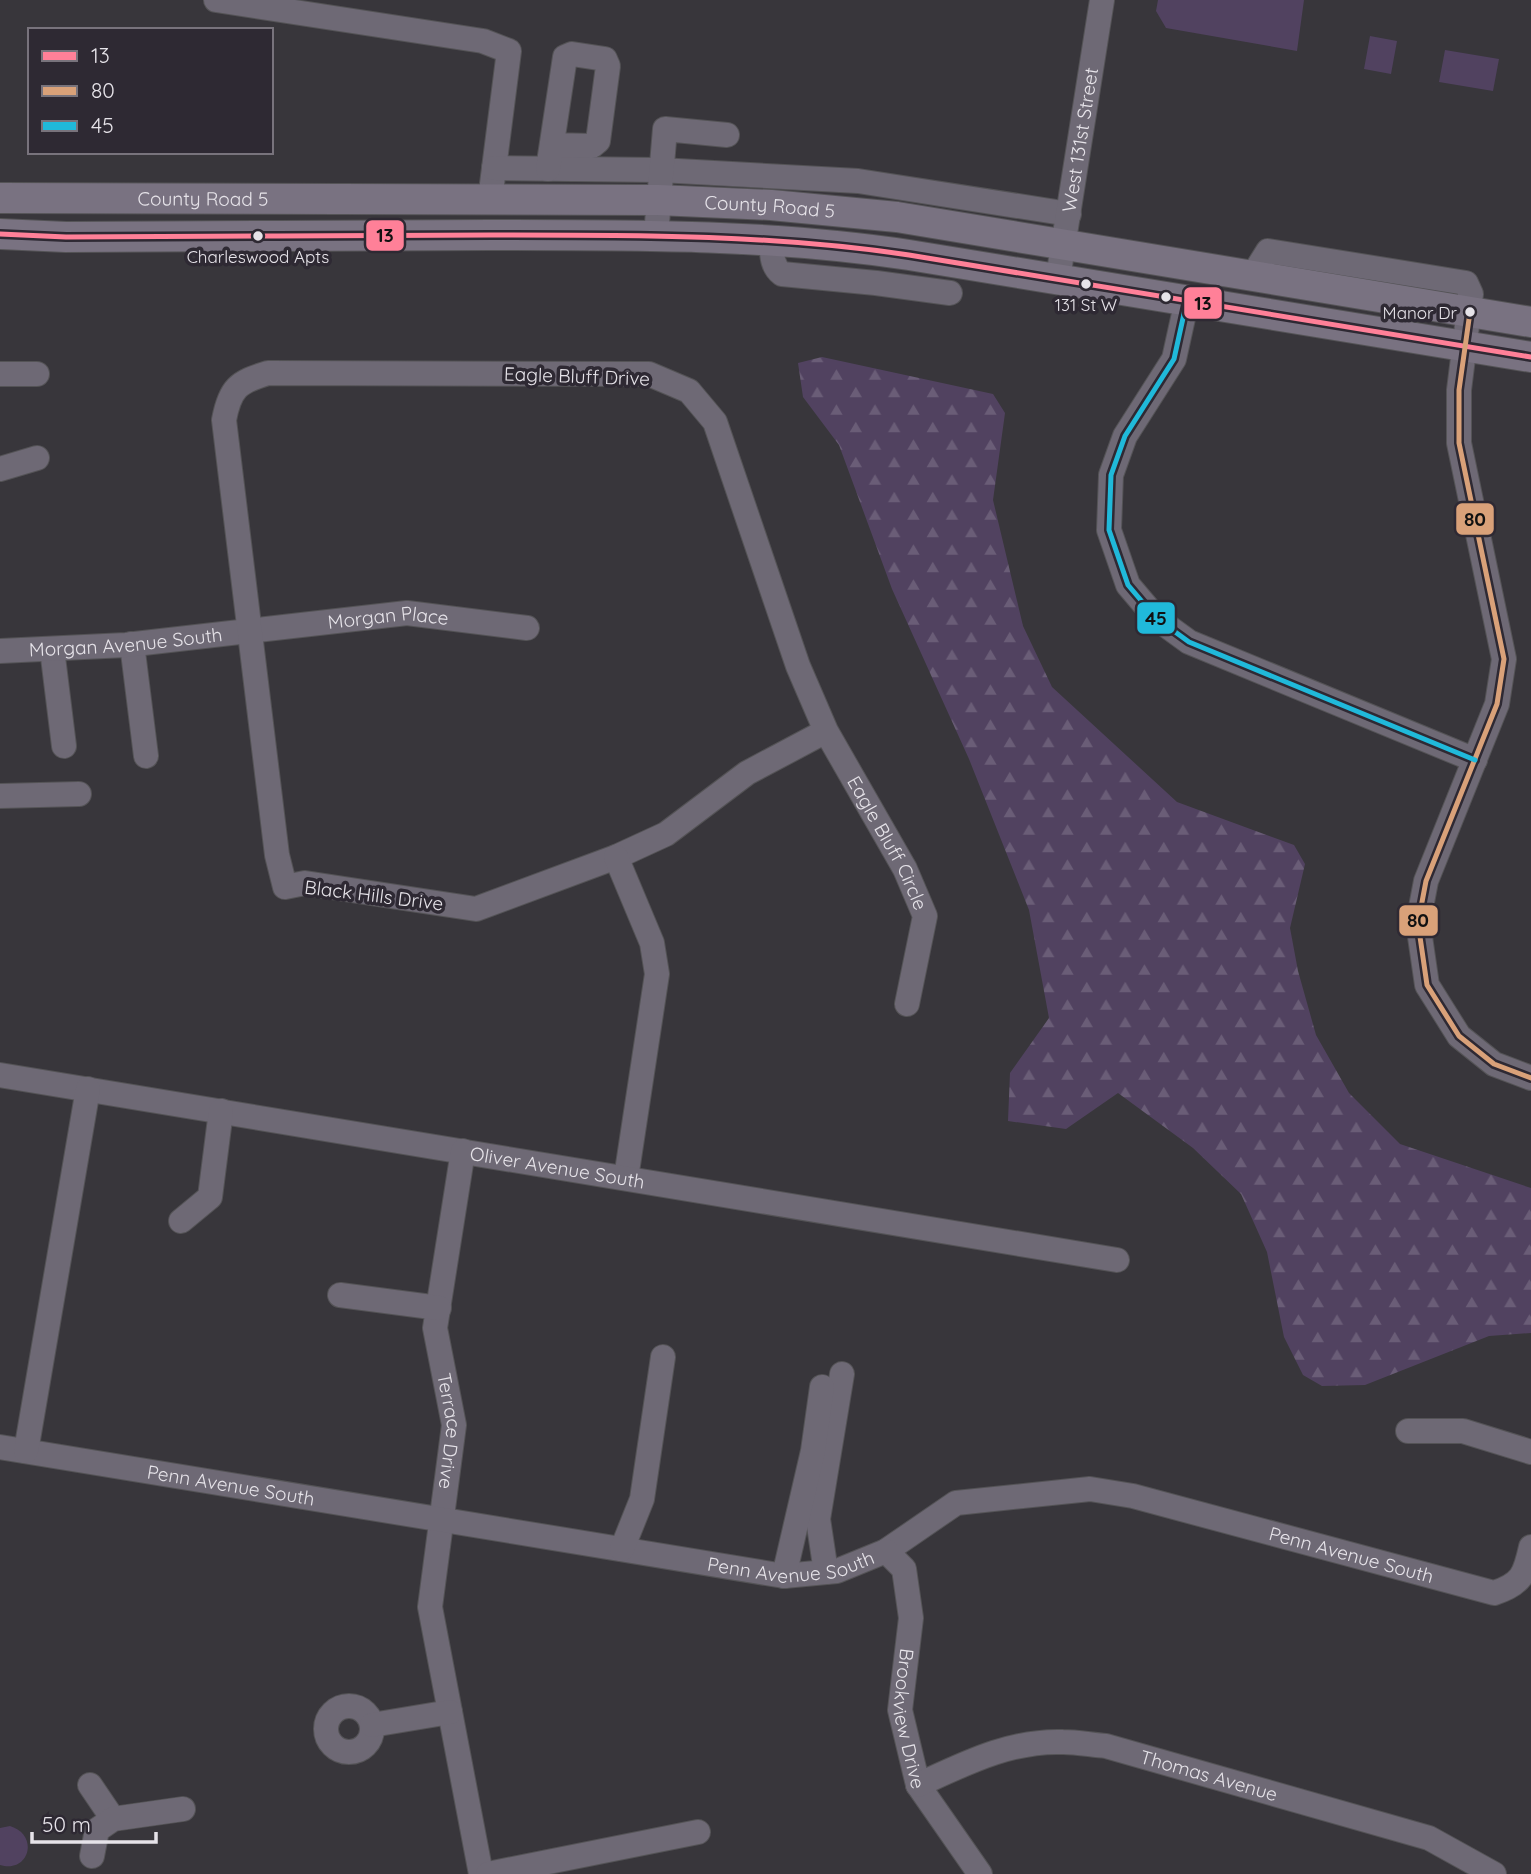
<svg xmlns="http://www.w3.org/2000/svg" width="1531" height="1874" font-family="Quicksand,sans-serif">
  <defs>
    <pattern id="forest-firs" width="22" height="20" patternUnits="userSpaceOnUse" patternTransform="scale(1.75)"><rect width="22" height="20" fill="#514260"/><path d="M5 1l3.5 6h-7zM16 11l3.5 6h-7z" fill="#6a5d77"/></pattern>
  </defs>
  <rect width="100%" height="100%" fill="#38363b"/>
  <!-- forest -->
  <path fill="url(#forest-firs)" d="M 822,357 L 993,394 L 1005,413 L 993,500 L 1023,626 L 1052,687 L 1177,802 L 1294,845 L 1305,864 L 1290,928 L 1298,971 L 1316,1035 L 1349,1093 L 1400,1144 L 1531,1188 L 1531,1333 L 1489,1336 L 1365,1385 L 1322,1386 L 1303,1375 L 1284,1337 L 1267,1252 L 1241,1194 L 1193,1148 L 1118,1093 L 1066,1129 L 1008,1121 L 1010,1073 L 1049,1018 L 1029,910 L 969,759 L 892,589 L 839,445 L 803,397 L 798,363 Z"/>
  <!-- green -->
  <path fill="#514260" d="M 1158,0 L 1304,0 L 1297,51 L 1166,28 L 1156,11 Z
    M 1370,36 L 1397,41 L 1391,74 L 1364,69 Z
    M 1445,50 L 1499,59 L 1493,91 L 1439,82 Z
    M 10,1826 C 40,1835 29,1874 0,1865 L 0,1828 Z"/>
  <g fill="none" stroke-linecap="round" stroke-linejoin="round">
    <!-- minor casing -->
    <g stroke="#545356" stroke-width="26">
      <g id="minor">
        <path d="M 216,0 L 483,41 L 509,51 L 492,184"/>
        <path d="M 494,168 L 660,170 L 858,181 L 1069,214"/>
        <path d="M 548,169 L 565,57 L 572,54 L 605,59 L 608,66 L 598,141 L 592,146 L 552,145"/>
        <path d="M 656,235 L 665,129 L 727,135"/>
        <path d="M 771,240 C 772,252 771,266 782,274 L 876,283 L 950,293"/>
        <path d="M 1253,275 L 1268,251 L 1466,283 L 1471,294 L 1459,390 L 1459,443 L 1504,659 L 1497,704 L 1426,881 L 1418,923 L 1427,985 L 1459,1036 L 1494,1064 L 1531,1078"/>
        <path id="s1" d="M 1058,278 L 1102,0"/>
        <path d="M 1187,300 L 1174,359 L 1125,436 L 1111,475 L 1109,530 L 1128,585 L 1156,618 L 1189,642 L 1475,760"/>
        <path d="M 0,374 L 37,374"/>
        <path d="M 0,469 L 37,458"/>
        <path d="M 132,644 L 146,756"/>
        <path d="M 52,649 L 64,746"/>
        <path id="s2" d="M 0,651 L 126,645 L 407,613 L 527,628"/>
        <path id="s3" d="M 826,731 L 747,773 L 666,834 L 616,857 L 476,909 L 305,883 L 285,887 L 277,855 L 224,420 C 230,388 238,382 268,373 L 649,374 L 689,391 L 715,422 L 798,666 L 826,731 L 905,869 L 925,916 L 907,1004"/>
        <path d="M 0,796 L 79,794"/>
        <path d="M 616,857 L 652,943 L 657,974 L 626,1178"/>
        <path id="s4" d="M 0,1075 L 1117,1260"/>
        <path id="s5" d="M 463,1151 L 435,1328 L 454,1425 L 430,1607 L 481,1874"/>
        <path d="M 181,1221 L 210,1197 L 221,1111"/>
        <path d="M 340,1295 L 439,1308"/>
        <path d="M 1408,1431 L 1463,1431 L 1531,1452"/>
        <path id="s6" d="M 0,1447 L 784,1576 L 837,1571 L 886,1551 L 956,1503 L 1090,1489 L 1133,1496 L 1494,1593 C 1522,1584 1525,1574 1531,1547"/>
        <path d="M 26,1451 L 88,1089"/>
        <path d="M 622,1549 L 642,1499 L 663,1357"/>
        <path id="s7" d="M 886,1551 L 904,1569 L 911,1618 L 900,1710 L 918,1785 L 980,1874"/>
        <path d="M 826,1572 L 818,1519 L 842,1374"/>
        <path d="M 784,1576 L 813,1451 L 822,1387"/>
        <circle cx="349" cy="1729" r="23"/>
        <path d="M 372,1725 L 450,1712"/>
        <path d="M 90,1785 L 113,1819"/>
        <path id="s8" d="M 918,1785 C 964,1764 1010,1740 1063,1742 C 1077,1742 1092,1745 1106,1746 L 1429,1838 L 1494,1874"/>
        <path d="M 92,1856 L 97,1830 L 113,1819 L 183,1809"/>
        <path d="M 488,1874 L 698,1832"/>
      </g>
    </g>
    <!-- major casing -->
    <g stroke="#545356" stroke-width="32">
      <g id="major">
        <path id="s9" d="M 0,198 L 658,200 L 771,205 L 897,217 L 1531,322"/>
        <path d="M 0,234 L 66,237 C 207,236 349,236 490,235 C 630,235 770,234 909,255 L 1531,357"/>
      </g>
    </g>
    <!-- minor -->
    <use href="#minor" stroke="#6e6975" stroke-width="24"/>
    <!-- major -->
    <use href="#major" stroke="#797281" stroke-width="30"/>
    <!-- bus-1 casing -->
    <g stroke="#2e2933" stroke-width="10">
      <path id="bus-1" d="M 0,234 L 66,237 C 207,236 349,236 490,235 C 630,235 770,234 909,255 L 1531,357"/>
    </g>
    <!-- bus-2 casing -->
    <g stroke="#2e2933" stroke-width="10">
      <path id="bus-2" d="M 1470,312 L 1459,390 L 1459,443 L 1504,659 L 1497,704 L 1426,881 L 1418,923 L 1427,985 L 1459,1036 L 1494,1064 L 1531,1078"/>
    </g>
    <!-- bus-3 casing -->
    <g stroke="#2e2933" stroke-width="10">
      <path id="bus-3" d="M 1187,300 L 1174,359 L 1125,436 L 1111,475 L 1109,530 L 1128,585 L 1156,618 L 1189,642 L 1475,760"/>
    </g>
    <!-- bus-1 -->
    <use href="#bus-1" stroke="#ff8098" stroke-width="5"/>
    <!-- bus-2 -->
    <use href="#bus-2" stroke="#d9a179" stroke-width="5"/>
    <!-- bus-3 -->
    <use href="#bus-3" stroke="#20b9da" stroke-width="5"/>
  </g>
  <!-- markers -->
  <g fill="#e6e3e9" stroke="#2e2933" stroke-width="2.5">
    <circle cx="258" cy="236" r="6"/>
    <circle cx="1086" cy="284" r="6"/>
    <circle cx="1166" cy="297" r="6"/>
    <circle cx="1470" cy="312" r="6"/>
  </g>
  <g text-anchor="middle" stroke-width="7" stroke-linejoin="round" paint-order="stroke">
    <!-- bus labels -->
    <g font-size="17" fill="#e6e3e9" stroke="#2e2933">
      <text x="258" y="263">Charleswood Apts</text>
      <text x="1086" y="311">131 St W</text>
      <text x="1457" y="319" text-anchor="end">Manor Dr</text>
    </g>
    <!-- street labels -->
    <g font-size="19" fill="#e6e3e9" stroke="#2e2933">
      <text dy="7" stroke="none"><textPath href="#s1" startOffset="140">West 131st Street</textPath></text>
      <text dy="7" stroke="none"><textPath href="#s9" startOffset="203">County Road 5</textPath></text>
      <text dy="7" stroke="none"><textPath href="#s9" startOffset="770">County Road 5</textPath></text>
      <text transform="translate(577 376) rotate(2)" y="7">Eagle Bluff Drive</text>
      <text dy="7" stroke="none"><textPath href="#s2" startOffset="390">Morgan Place</textPath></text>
      <text dy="7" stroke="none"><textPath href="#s2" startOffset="126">Morgan Avenue South</textPath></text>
      <text dy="7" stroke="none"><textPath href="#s3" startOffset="2051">Eagle Bluff Circle</textPath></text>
      <text transform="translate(374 895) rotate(7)" y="7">Black Hills Drive</text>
      <text dy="7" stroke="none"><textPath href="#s4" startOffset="565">Oliver Avenue South</textPath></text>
      <text dy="7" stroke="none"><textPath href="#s5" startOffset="284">Terrace Drive</textPath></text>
      <text dy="7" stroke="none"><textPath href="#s6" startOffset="234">Penn Avenue South</textPath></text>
      <text dy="7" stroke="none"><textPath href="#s6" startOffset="1390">Penn Avenue South</textPath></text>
      <text dy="7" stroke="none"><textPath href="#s6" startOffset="802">Penn Avenue South</textPath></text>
      <text dy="7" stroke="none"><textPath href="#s7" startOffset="177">Brookview Drive</textPath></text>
      <text dy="7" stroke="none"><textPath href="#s8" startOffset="303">Thomas Avenue</textPath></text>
    </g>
  </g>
  <g stroke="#2e2933" stroke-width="2.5">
    <rect x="365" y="219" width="40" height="33" rx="7" fill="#ff8098"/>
    <rect x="1183" y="286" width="40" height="34" rx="7" fill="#ff8098"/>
    <rect x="1455" y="502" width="40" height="34" rx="7" fill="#d9a179"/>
    <rect x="1136" y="601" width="40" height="34" rx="7" fill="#20b9da"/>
    <rect x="1398" y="904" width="41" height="33" rx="7" fill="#d9a179"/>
  </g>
  <g font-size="19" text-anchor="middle" font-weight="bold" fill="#111">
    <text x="385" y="242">13</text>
    <text x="1203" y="310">13</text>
    <text x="1475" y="526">80</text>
    <text x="1156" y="625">45</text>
    <text x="1418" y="927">80</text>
  </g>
  <!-- legend -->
  <rect x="28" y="28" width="245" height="126" fill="#2e2933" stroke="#78737c" stroke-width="2"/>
  <rect x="42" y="51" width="35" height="10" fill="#ff8098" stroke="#78737c" stroke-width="2"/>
  <text x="91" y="63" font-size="21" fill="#e6e3e9">13</text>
  <rect x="42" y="86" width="35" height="10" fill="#d9a179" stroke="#78737c" stroke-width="2"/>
  <text x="91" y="98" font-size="21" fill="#e6e3e9">80</text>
  <rect x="42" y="121" width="35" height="10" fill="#20b9da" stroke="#78737c" stroke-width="2"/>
  <text x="91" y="133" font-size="21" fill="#e6e3e9">45</text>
  <!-- scale -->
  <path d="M32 1832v10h124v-10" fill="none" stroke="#e6e3e9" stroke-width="3.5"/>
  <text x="42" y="1832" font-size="21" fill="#e6e3e9" stroke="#2e2933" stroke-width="5" paint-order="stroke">50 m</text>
</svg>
